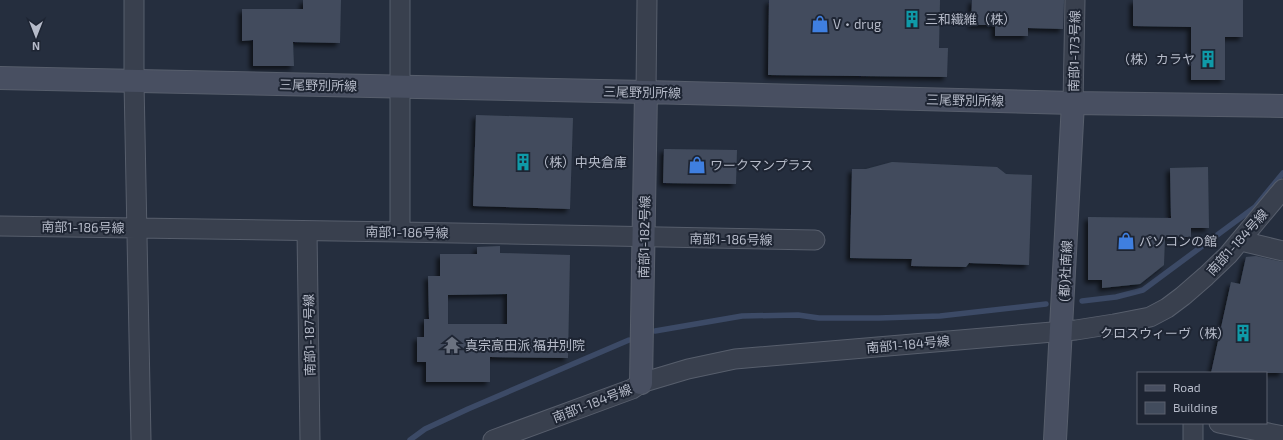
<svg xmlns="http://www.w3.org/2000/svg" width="1283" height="440" font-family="'Exo 2','Noto Sans JP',sans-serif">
  <defs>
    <filter id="shadow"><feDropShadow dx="-3.5" dy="3.5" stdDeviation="2" flood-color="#0009"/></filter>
  </defs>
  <rect width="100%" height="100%" fill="#252e3e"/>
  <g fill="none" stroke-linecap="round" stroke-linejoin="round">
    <!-- stream -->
    <path stroke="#3c4a66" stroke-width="5.5" d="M 1082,301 L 1116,297 L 1143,290 L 1255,207 L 1283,173
      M 655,331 L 742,316 L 798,315 L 819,318 L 879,318 L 940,316 L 1046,304
      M 410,440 L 425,429 L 468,409 L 629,340"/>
  </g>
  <!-- building -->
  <path fill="#424c5d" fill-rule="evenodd" filter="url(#shadow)" d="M 303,0 L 341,0 L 340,43 L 293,42 L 294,66 L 253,66 L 253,40 L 242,41 L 242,9 L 303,9 Z
    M 769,0 L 940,0 L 939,48 L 948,48 L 947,77 L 768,75 Z
    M 972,0 L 1064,0 L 1063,29 L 1028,28 L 1028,36 L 995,36 L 995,25 L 971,25 Z
    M 1133,0 L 1243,0 L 1243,37 L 1225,37 L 1225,80 L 1191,80 L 1191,27 L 1133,26 Z
    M 476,115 L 573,118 L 570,209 L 473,206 Z
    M 664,149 L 737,150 L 736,184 L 663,183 Z
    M 892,162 L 997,167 L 1006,174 L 1032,175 L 1029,265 L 969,263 L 966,267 L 911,266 L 912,259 L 850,258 L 852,169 L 866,169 Z
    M 1208,167 L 1209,228 L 1191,228 L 1191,237 L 1165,237 L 1164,265 L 1140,284 L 1102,288 L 1102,280 L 1088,280 L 1088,217 L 1171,218 L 1170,168 Z
    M 500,246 L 500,253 L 570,255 L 568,358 L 490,357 L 490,382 L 426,382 L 426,362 L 417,362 L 417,337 L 424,337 L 424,319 L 429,319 L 428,276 L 440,276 L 440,254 L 477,254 L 477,247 ZM 507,294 L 507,324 L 448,324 L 448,295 Z
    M 1256,256 L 1283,262 L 1283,373 L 1211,373 L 1231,282 L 1240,284 L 1246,257 Z"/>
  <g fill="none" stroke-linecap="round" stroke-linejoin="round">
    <!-- street casing -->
    <g stroke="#575e6c" stroke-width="21">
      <path id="street" d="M 134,0 L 134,82 L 141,440
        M 646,92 L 647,0
        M 1073,103 L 1075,0
        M 0,226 L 400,232 L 815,240
        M 307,231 L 310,440
        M 400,232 L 400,0
        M 1241,241 L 1283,251
        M 1219,423 L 1283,436
        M 493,440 L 632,389 L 641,383 L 688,369 L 735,359 L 1076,330 L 1114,324 L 1150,317 L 1167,308 L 1183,296 L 1206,276 L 1228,255 L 1283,189
        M 1193,440 L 1193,423"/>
    </g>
    <!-- secondary casing -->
    <g stroke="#575e6c" stroke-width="24">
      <path id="secondary" d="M 0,78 L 646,92 L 1073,103 L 1283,106
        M 641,383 L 646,92
        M 1055,440 L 1073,103"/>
    </g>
    <!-- street -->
    <use href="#street" stroke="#39404e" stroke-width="19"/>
    <!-- secondary -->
    <use href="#secondary" stroke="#484f61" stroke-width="22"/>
  </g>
  <!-- icons -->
  <defs>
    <g id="building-bare" transform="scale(1.38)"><path d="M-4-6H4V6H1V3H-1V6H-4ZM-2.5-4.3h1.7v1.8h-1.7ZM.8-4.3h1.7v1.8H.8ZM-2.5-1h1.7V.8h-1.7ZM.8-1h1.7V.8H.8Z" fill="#0f9aa8" stroke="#1e2533" stroke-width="2.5" paint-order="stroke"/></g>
    <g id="shop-bare" transform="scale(1.38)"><path d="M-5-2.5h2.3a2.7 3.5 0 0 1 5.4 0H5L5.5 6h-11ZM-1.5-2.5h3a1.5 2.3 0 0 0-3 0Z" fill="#3f7fe0" stroke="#1e2533" stroke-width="2.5" paint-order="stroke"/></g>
    <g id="temple-bare" transform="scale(1.38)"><path d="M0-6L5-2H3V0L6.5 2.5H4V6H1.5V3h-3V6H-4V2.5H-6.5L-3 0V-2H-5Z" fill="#6b7280" stroke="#1e2533" stroke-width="2.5" paint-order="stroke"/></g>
  </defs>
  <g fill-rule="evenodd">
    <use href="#building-bare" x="912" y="19"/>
    <use href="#shop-bare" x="820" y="24"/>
    <use href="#building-bare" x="1208" y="59"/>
    <use href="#building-bare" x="523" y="162"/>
    <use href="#shop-bare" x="697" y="165"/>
    <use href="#shop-bare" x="1126" y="241"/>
    <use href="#building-bare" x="1243" y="333"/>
    <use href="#temple-bare" x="452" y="345"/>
  </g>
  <g text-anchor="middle" stroke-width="4" stroke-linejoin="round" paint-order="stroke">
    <!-- poi labels -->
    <g font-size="13" fill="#b6bbc9" stroke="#1e2533" text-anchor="start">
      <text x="925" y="24">三和繊維（株）</text>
      <text x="833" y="29">V・drug</text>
      <text x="1195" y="64" text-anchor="end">（株）カラヤ</text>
      <text x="536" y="167">（株）中央倉庫</text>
      <text x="710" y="170">ワークマンプラス</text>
      <text x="1139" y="246">パソコンの館</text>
      <text x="1230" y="338" text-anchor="end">クロスウィーヴ（株）</text>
      <text x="465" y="350">真宗高田派 福井別院</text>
    </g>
    <!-- street labels -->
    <g font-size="13" fill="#b6bbc9" stroke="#1e2533">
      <text transform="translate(1074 51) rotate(-89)" y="5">南部1-173号線</text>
      <text transform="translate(318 85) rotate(1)" y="5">三尾野別所線</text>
      <text transform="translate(642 92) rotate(1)" y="5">三尾野別所線</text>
      <text transform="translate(965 100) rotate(1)" y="5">三尾野別所線</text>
      <text transform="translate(83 227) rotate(1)" y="5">南部1-186号線</text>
      <text transform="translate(407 232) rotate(1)" y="5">南部1-186号線</text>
      <text transform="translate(644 237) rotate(-89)" y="5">南部1-182号線</text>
      <text transform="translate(731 239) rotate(1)" y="5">南部1-186号線</text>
      <text transform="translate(1237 242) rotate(-48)" y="5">南部1-184号線</text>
      <text transform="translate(1065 271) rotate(-87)" y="5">(都)社南線</text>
      <text transform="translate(309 335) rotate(-91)" y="5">南部1-187号線</text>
      <text transform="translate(908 344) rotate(-5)" y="5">南部1-184号線</text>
      <text transform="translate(592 403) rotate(-21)" y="5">南部1-184号線</text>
    </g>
  </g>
  <!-- legend -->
  <rect x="1137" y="372" width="130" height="52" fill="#1e2533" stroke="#5b616f"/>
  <rect x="1145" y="385" width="20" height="6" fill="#484f61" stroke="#5b616f"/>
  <text x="1173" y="392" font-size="12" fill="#b6bbc9">Road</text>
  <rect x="1145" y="402" width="20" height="12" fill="#424c5d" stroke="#5b616f"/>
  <text x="1173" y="412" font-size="12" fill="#b6bbc9">Building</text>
  <!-- north arrow -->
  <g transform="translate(36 36) rotate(180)" stroke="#1e2533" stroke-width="3" paint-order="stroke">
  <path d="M0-3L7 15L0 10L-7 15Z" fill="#b6bbc9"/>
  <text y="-6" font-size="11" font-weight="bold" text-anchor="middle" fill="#b6bbc9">N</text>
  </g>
</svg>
